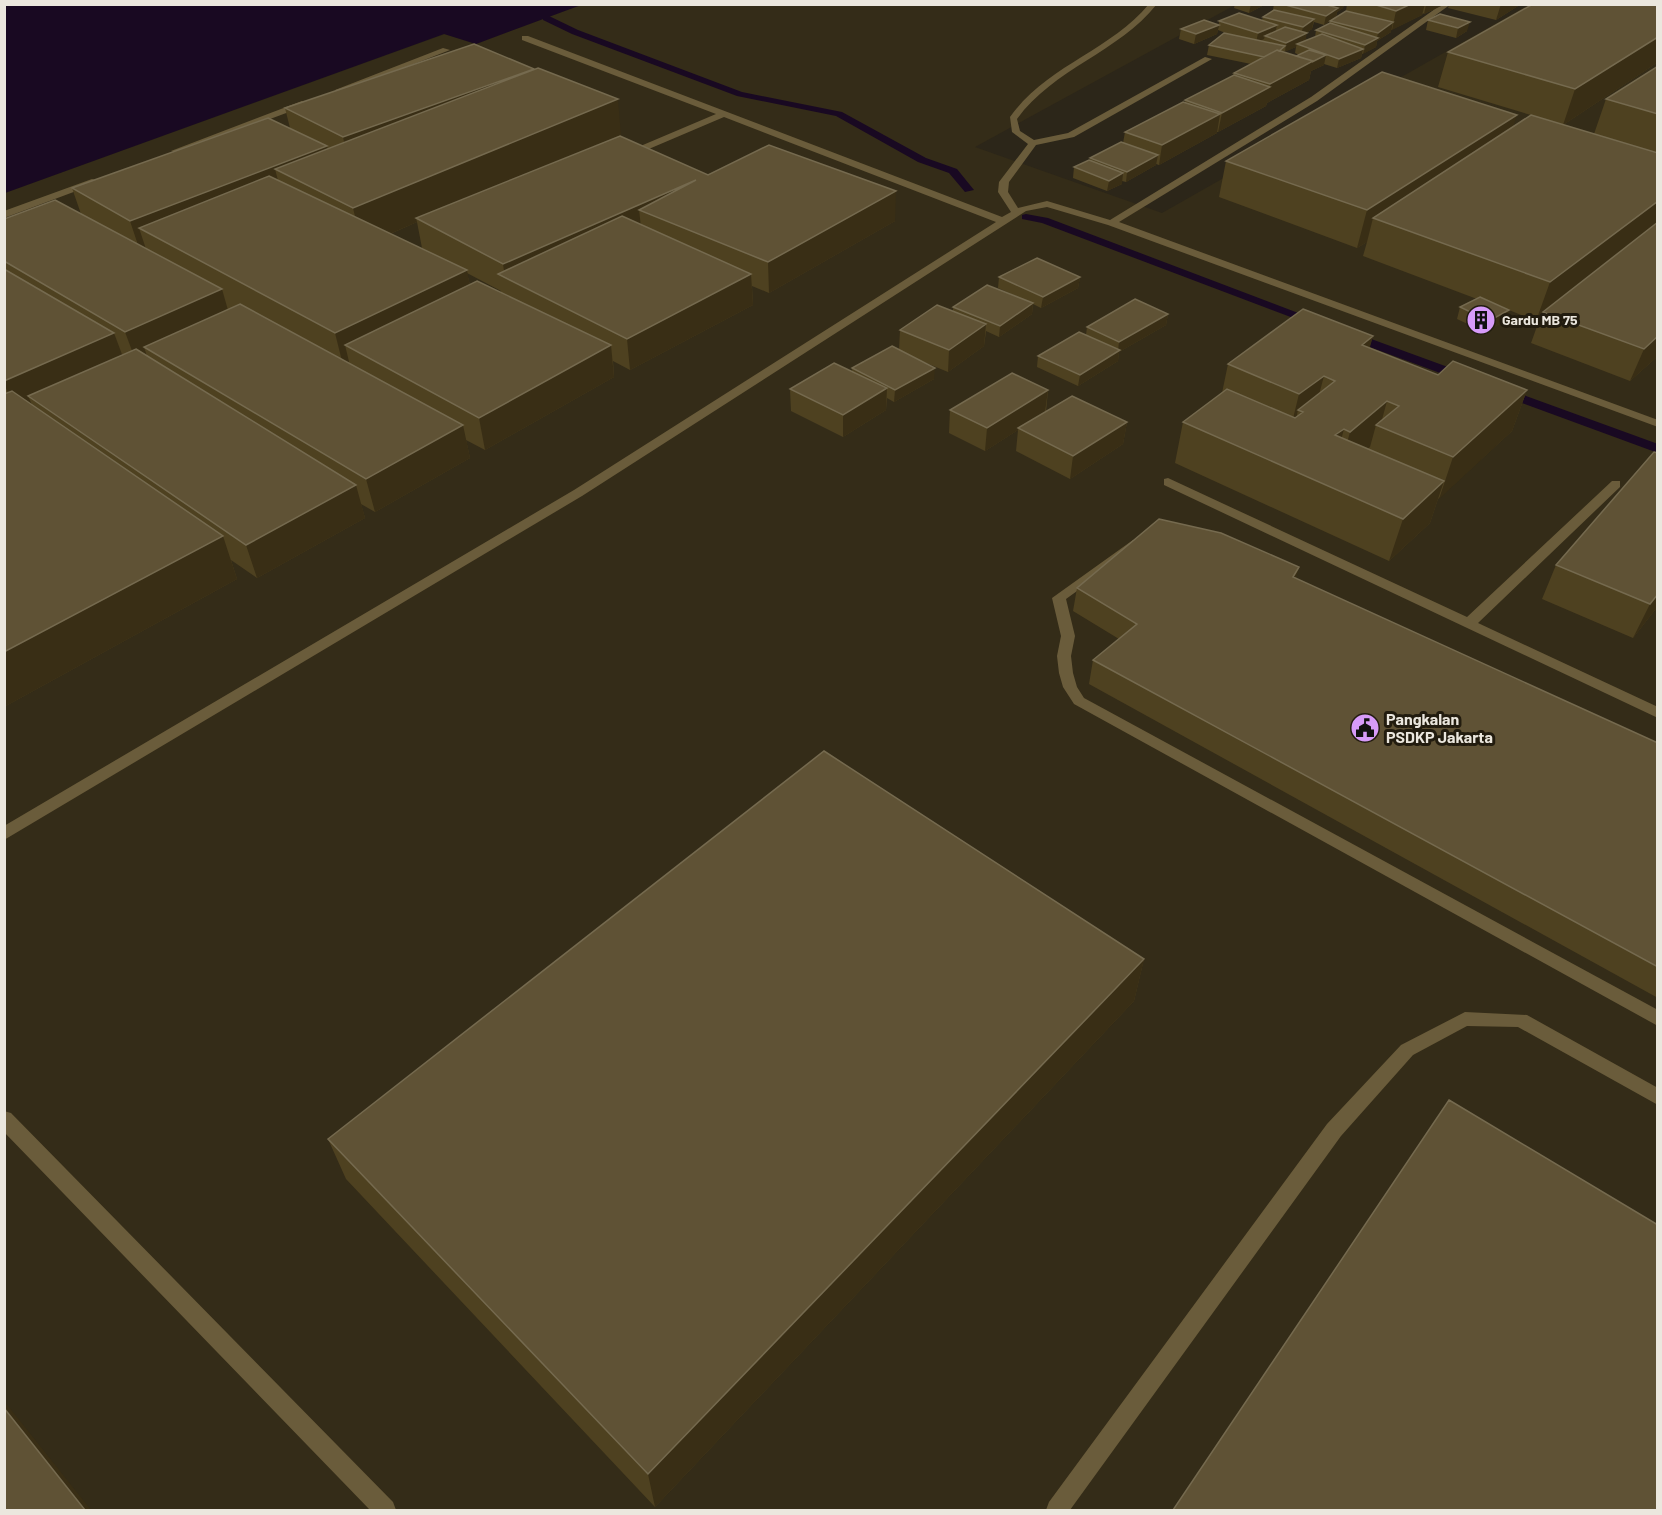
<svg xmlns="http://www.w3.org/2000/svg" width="1662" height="1515" font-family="Barlow,sans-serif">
  <rect width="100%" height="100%" fill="#2c2619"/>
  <!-- built -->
  <path fill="#342c18" d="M 581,5 L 1235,5 L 975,147 L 1162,213 L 1528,5 L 1657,5 L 1657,1510 L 5,1510 L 5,193 L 445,34 L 476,44 Z"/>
  <!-- water -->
  <path fill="#190922" d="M 5,4 L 581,4 L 581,5 L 476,44 L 444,34 L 5,193 Z"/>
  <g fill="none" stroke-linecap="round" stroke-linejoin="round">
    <!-- stream -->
    <path fill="#190922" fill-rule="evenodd" d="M 543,16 L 549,16 L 578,30 L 742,92 L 842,112 L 926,158 L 957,169 L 974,190 L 965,192 L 949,173 L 918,162 L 836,116 L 737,96 L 572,34 L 543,20 Z
      M 1026,214 L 1048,218 L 1322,322 L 1312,325 L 1042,223 L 1022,219 L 1022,215 Z
      M 1352,332 L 1467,374 L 1469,377 L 1467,380 L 1459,380 L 1348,339 L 1348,333 Z
      M 1504,388 L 1658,444 L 1658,453 L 1500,395 L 1498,392 Z"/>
    <!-- minor -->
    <path fill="#6a5c3b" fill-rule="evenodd" d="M 1149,4 L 1157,4 C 1118,53 1054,68 1017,119 L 1020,131 L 1034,140 L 1068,133 L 1205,57 L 1212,59 L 1074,137 L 1036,145 L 1009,182 L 1008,192 L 1018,208 L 1047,201 L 1110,220 L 1311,97 L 1442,4 L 1451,4 L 1317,101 L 1119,222 L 1658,420 L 1658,427 L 1108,225 L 1047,207 L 1026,211 L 582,496 L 4,840 L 4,826 L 574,490 L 996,222 L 724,117 L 630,157 L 624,157 L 624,153 L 716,114 L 522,40 L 522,36 L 528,36 L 1002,217 L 1011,212 L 998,192 L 999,182 L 1028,144 L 1012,132 L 1010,117 C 1047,65 1109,52 1149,4 Z
      M 443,48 L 450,50 L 342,92 L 335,90 Z
      M 302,101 L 306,104 L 305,106 L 179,153 L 171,151 Z
      M 92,179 L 95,180 L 95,184 L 4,218 L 4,211 Z
      M 1168,478 L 1467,617 L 1612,481 L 1620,481 L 1620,487 L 1478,623 L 1658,707 L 1658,718 L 1164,485 L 1164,479 Z
      M 1133,540 L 1138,541 L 1139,544 L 1138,547 L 1066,599 L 1075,636 L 1071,656 L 1073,673 L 1077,687 L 1084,698 L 1658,1010 L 1658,1026 L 1074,704 L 1063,687 L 1059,673 L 1057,656 L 1061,636 L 1052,598 Z
      M 1465,1012 L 1527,1015 L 1658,1088 L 1658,1105 L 1518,1027 L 1467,1026 L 1413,1055 L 1341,1136 L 1070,1510 L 1046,1510 L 1049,1502 L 1327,1124 L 1401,1045 Z
      M 4,1111 L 11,1113 L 393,1502 L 396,1510 L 370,1510 L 4,1132 Z"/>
  </g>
  <!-- wall -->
  <path fill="#4e4120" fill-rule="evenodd" d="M 1235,4 L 1266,4 L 1249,13 L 1234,8 Z
    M 1274,4 L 1344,4 L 1343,8 L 1337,12 L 1336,17 L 1346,11 L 1347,4 L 1442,4 L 1441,6 L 1424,14 L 1423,13 L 1422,15 L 1391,30 L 1391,32 L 1377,41 L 1376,47 L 1362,54 L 1361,58 L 1337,68 L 1324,64 L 1324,65 L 1311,71 L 1309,80 L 1267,103 L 1266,106 L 1218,132 L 1217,132 L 1217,133 L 1159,165 L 1156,164 L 1156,165 L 1126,182 L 1122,181 L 1122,184 L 1107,191 L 1073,178 L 1074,167 L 1090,160 L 1090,158 L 1123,143 L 1125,132 L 1185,102 L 1185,100 L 1233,76 L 1234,73 L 1251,64 L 1207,55 L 1209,45 L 1228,34 L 1218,30 L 1219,21 L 1262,20 L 1263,17 L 1273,10 ZM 1331,20 L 1330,21 L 1329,24 L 1316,30 L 1315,37 L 1305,40 L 1306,33 L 1312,29 L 1314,22 L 1324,25 ZM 1296,47 L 1295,53 L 1299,55 L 1296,56 L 1283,52 Z
    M 1449,4 L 1518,4 L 1518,6 L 1496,20 L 1448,8 Z
    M 1658,4 L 1658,62 L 1563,125 L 1594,134 L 1606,99 L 1658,66 L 1658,356 L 1630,381 L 1531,343 L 1540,318 L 1536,321 L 1509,310 L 1505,321 L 1485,332 L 1457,319 L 1460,307 L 1477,299 L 1363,256 L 1367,242 L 1357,248 L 1219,197 L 1226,161 L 1554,122 L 1438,87 L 1448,52 Z
    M 1428,20 L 1467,31 L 1456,38 L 1426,30 Z
    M 1219,25 L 1217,34 L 1194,44 L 1179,39 L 1181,29 Z
    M 285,108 L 621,135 L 583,151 L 708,175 L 895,221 L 769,293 L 752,286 L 753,305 L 630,370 L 613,361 L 614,377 L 485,450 L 466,440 L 470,458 L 375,512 L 361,504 L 365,518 L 257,578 L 231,560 L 237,579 L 4,707 L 4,219 L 81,214 L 72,188 L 290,128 ZM 417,222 L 422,248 L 432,253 L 390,234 ZM 467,273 L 501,291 L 501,293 L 470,285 Z
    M 999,277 L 1080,277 L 1078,288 L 1041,308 L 1033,304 L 1032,314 L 999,337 L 986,331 L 984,346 L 948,372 L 919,360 L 934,379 L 894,402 L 887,398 L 886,410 L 843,437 L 791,411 L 790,389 L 852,371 L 852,368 L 899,350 L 900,330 L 953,311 L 953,307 L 1016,296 L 998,288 Z
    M 1168,314 L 1166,325 L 1119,352 L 1118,361 L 1078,386 L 1037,367 L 1038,356 L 1086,335 L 1087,327 Z
    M 1373,336 L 1369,348 L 1438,375 L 1527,390 L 1512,431 L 1438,499 L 1430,523 L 1389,561 L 1175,463 L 1183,422 L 1222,393 L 1228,364 Z
    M 1048,390 L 1046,412 L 1127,422 L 1123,444 L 1070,479 L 1016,451 L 1018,430 L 985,451 L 949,433 L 950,410 Z
    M 1658,453 L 1658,606 L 1633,638 L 1542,599 L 1556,565 Z
    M 1296,579 L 1658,743 L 1658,998 L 1089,684 L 1093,660 L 1119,639 L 1073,611 L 1077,588 Z
    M 1144,959 L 1134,1001 L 655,1507 L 346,1179 L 328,1139 Z"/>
  <!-- shaded-wall -->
  <path fill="#392e15" d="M 1251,4 L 1266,4 L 1249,13 Z
    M 1344,4 L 1343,8 L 1337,12 L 1336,17 L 1324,25 L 1326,16 L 1334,10 L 1335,5 Z
    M 1411,4 L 1425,4 L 1422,15 L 1392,30 L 1396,11 Z
    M 1442,4 L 1441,6 L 1424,14 L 1426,5 Z
    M 1501,4 L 1518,4 L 1518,6 L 1496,20 Z
    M 1314,19 L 1312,29 L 1301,36 L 1307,33 L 1305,43 L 1297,44 L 1296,47 L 1285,52 L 1286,43 L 1301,36 L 1303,27 Z
    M 1393,22 L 1391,32 L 1377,41 L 1376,47 L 1363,54 L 1365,45 L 1377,38 L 1378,33 Z
    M 1470,22 L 1467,31 L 1456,38 L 1458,28 Z
    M 1219,25 L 1217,34 L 1194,44 L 1196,34 Z
    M 1277,25 L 1275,34 L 1265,36 L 1264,39 L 1256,43 L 1258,33 Z
    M 1658,37 L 1658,62 L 1563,125 L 1575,89 Z
    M 1363,49 L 1361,58 L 1337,68 L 1339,59 Z
    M 1326,55 L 1324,65 L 1311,71 L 1309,80 L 1267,103 L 1266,106 L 1218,132 L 1222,113 L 1270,87 L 1270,84 Z
    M 534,69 L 349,166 L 343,137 Z
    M 618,99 L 621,135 L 421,221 L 416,218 L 417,222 L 362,246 L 353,208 Z
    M 1220,114 L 1217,133 L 1159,165 L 1162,145 Z
    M 1517,115 L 1505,151 L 1373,218 L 1367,242 L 1357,248 L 1367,210 Z
    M 327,146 L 334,175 L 275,169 L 282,196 L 139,228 L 146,249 L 140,251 L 130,221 Z
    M 1158,155 L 1156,165 L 1126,182 L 1127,172 Z
    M 1123,173 L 1122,184 L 1107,191 L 1109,181 Z
    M 696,180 L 639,210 L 642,235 L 505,278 L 503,264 Z
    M 896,191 L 895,221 L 769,293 L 768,262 Z
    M 1658,201 L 1658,228 L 1543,312 L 1540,318 L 1536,321 L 1550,282 Z
    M 467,270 L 474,309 L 345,345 L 351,370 L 345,373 L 335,333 Z
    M 751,274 L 753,305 L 630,370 L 627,339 Z
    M 1080,277 L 1078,288 L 1041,308 L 1043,297 Z
    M 222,289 L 231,321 L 144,347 L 148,359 L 137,364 L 125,332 Z
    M 1033,303 L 1032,314 L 999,337 L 1000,326 Z
    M 1509,310 L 1505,321 L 1485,332 L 1489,321 Z
    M 1168,314 L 1166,325 L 1119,352 L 1118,361 L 1078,386 L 1080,375 L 1118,351 L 1119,342 Z
    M 986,324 L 984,346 L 948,372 L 949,350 Z
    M 114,333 L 126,365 L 28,396 L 33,407 L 18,414 L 4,384 L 4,381 Z
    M 1373,336 L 1362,376 L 1362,345 Z
    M 1658,336 L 1658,356 L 1630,381 L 1644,349 Z
    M 611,345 L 614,377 L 485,450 L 479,418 Z
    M 935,368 L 934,379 L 894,402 L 895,390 Z
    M 1324,376 L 1313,417 L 1298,410 L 1293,433 L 1289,435 L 1299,394 Z
    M 887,388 L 886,410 L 843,437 L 843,415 Z
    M 1048,390 L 1045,412 L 1018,428 L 1018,430 L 985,451 L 987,428 Z
    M 1527,390 L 1512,431 L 1439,499 L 1453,457 Z
    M 1387,401 L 1380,427 L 1376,425 L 1370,447 L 1339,473 L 1350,432 Z
    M 1127,422 L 1123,444 L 1070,479 L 1073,456 Z
    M 463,425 L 470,458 L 375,512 L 366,479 Z
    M 1344,429 L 1333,470 L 1335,435 Z
    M 1444,481 L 1430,523 L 1389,561 L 1403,519 Z
    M 356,485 L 365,518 L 257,578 L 246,545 Z
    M 223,536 L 237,579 L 4,707 L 4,652 Z
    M 1299,567 L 1293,590 L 1293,577 Z
    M 1658,594 L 1658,606 L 1633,638 L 1650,604 Z
    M 1144,959 L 1134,1001 L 655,1507 L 648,1474 Z
    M 4,1401 L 91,1510 L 85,1510 L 4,1408 Z"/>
  <!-- building -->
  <path fill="#5f5235" stroke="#756a4f" stroke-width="1.5" d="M 1282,4 L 1323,4 L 1338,8 L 1326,16 Z
    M 1373,4 L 1411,4 L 1396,11 Z
    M 1533,4 L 1658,4 L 1658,37 L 1575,89 L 1448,52 Z
    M 1274,10 L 1314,19 L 1303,27 L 1263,17 Z
    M 1346,11 L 1393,22 L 1378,33 L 1330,21 Z
    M 1239,13 L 1277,25 L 1258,33 L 1219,21 Z
    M 1440,14 L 1470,22 L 1458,28 L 1428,20 Z
    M 1204,20 L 1219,25 L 1196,34 L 1181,29 Z
    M 1330,23 L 1378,38 L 1365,45 L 1316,30 Z
    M 1285,27 L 1307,33 L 1286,43 L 1265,36 Z
    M 1224,33 L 1285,46 L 1279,51 L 1277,50 L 1264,57 L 1209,45 Z
    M 1322,34 L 1363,49 L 1339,59 L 1297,44 Z
    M 474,44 L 534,69 L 343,137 L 285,108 Z
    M 1277,50 L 1313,61 L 1270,84 L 1234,73 Z
    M 1309,50 L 1326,55 L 1312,62 L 1313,61 L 1296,56 Z
    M 1658,66 L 1658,114 L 1606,99 Z
    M 538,68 L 618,99 L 353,208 L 275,169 Z
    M 1382,72 L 1517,115 L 1367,210 L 1226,161 Z
    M 1234,75 L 1270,87 L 1222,113 L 1185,100 Z
    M 1183,102 L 1220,114 L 1162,145 L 1125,132 Z
    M 1531,115 L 1658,153 L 1658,201 L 1550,282 L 1373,218 Z
    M 268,118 L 327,146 L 130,221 L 72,188 Z
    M 620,136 L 708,175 L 769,145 L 896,191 L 768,262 L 639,210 L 696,180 L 503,264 L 416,218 Z
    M 1121,142 L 1158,155 L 1127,172 L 1090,158 Z
    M 1089,160 L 1123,173 L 1109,181 L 1074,167 Z
    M 269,176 L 467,270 L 335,333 L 139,228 Z
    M 55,200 L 222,289 L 125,332 L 4,261 L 4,219 Z
    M 622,216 L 751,274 L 627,339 L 498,274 Z
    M 1658,222 L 1658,336 L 1644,349 L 1543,312 Z
    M 1037,258 L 1080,277 L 1043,297 L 999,277 Z
    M 4,269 L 114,333 L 4,381 Z
    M 477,281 L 611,345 L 479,418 L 345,345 Z
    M 987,285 L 1033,303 L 1000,326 L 953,307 Z
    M 1480,297 L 1509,310 L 1489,321 L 1460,307 Z
    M 1135,299 L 1168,314 L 1119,342 L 1087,327 Z
    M 240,304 L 463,425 L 366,479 L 144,347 Z
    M 937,305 L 986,324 L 949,350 L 900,330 Z
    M 1303,309 L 1373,336 L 1362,345 L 1438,375 L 1453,361 L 1527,390 L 1453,457 L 1376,425 L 1399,406 L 1387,401 L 1350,432 L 1344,429 L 1335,435 L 1444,481 L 1403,519 L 1183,422 L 1227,389 L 1295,418 L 1303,412 L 1298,410 L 1335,381 L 1324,376 L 1299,394 L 1228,364 Z
    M 1079,332 L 1120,350 L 1080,375 L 1038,356 Z
    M 892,346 L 935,368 L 895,390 L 852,368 Z
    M 136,349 L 356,485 L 246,545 L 28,396 Z
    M 834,363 L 887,388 L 843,415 L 790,389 Z
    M 1012,373 L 1048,390 L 987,428 L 950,410 Z
    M 12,391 L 223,536 L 4,652 L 4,394 Z
    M 1072,396 L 1127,422 L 1073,456 L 1018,428 Z
    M 1654,452 L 1658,453 L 1658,594 L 1650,604 L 1556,565 Z
    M 1159,519 L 1221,533 L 1299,567 L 1293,577 L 1658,743 L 1658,967 L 1093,660 L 1137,624 L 1077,588 Z
    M 824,751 L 1144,959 L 648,1474 L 328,1139 Z
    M 1449,1100 L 1658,1225 L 1658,1510 L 1173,1510 Z
    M 4,1408 L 85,1510 L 4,1510 Z"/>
  <!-- icons -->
  <defs>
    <g id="building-disc" transform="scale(1.5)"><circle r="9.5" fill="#d79bf9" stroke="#221c0f"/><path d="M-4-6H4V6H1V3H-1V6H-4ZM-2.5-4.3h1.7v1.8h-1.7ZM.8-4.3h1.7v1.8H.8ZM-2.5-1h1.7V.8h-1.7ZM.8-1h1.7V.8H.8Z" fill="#111"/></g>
    <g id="civic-disc" transform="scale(1.5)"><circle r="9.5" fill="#d79bf9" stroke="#221c0f"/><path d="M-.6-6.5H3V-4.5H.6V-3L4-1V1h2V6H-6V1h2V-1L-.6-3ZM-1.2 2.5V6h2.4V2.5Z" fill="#111"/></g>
  </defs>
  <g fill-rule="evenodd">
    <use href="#building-disc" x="1481" y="320"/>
    <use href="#civic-disc" x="1365" y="728"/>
  </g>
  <g text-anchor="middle" stroke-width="6" stroke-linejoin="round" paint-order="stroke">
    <!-- far-poi labels -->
    <g font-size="14" font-weight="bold" fill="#ebe7de" stroke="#221c0f" text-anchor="start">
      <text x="1502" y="325">Gardu MB 75</text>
    </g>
    <!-- poi labels -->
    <g font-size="16" font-weight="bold" fill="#ebe7de" stroke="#221c0f" text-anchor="start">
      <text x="1386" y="725">Pangkalan<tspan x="1386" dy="18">PSDKP Jakarta</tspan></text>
    </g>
  </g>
  <!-- border -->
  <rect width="1662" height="1515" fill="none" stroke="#ebe7de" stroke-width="12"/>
</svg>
